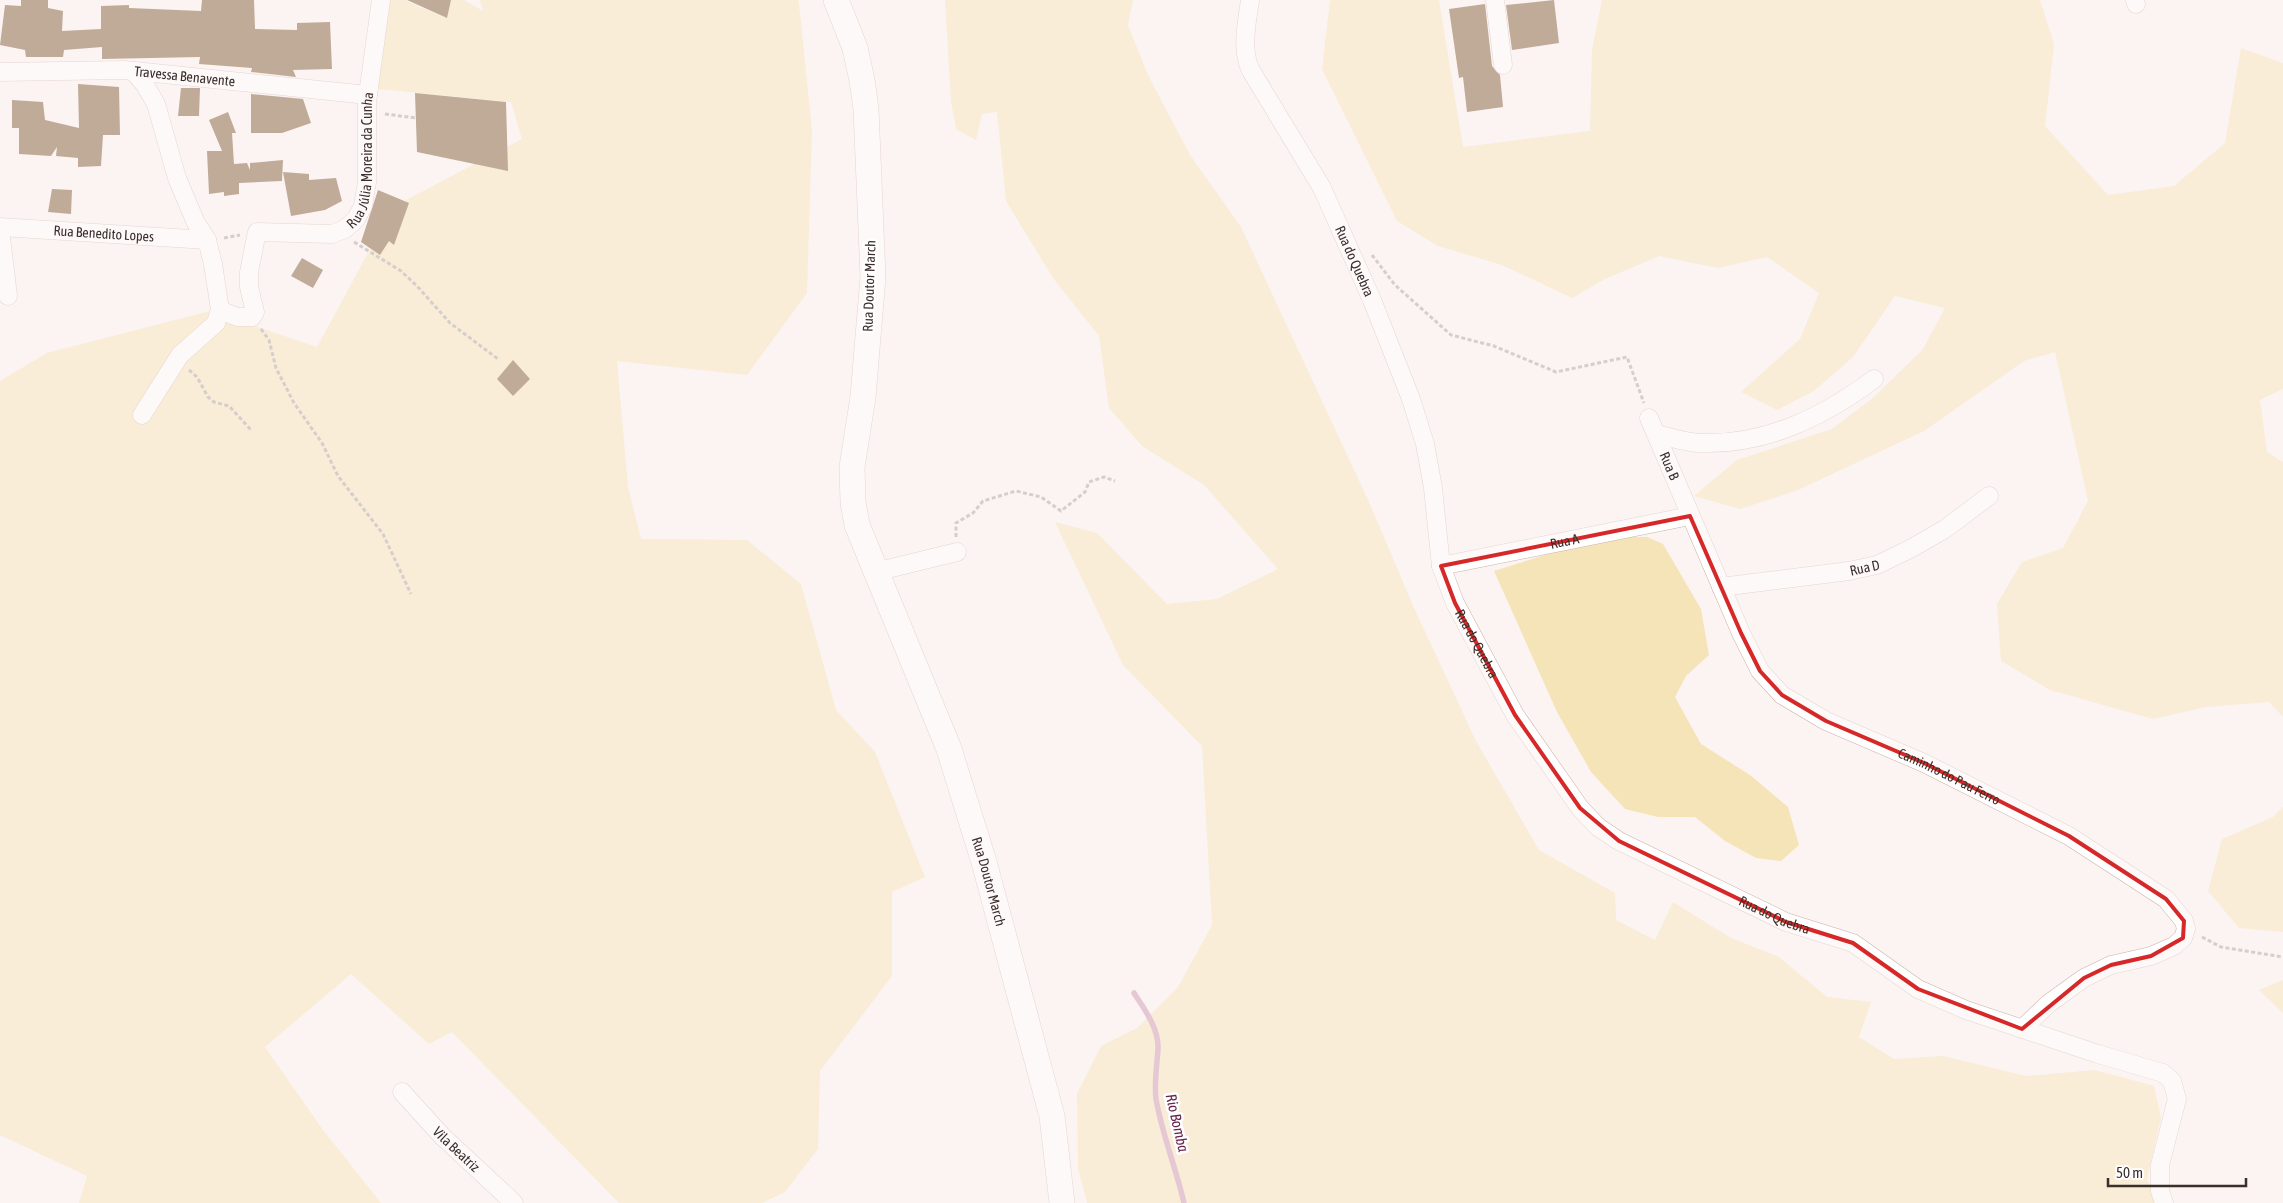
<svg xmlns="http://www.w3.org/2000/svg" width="2283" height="1203" font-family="'Asap Condensed',sans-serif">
  <rect width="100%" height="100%" fill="#fbf4f2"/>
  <!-- green -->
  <path fill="#f5e4b8" d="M 390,0 L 404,0 L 446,18 L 451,0 L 464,0 L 483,11 L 480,0 L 798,0 L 799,4 L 812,130 L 807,293 L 747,375 L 617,361 L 628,487 L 641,539 L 747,540 L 801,584 L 836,710 L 875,752 L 925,877 L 892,892 L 892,976 L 820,1071 L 818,1149 L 785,1192 L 762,1203 L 619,1203 L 452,1032 L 429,1044 L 351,974 L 265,1047 L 323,1130 L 381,1203 L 79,1203 L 87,1176 L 0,1135 L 0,381 L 47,353 L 210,311 L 317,347 L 393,207 L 522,139 L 511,102 L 368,88 Z
    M 945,0 L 1133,0 L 1128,25 L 1148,75 L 1190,155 L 1241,227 L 1369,502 L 1414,608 L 1476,741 L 1539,850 L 1615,893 L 1616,920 L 1655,940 L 1673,902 L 1731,938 L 1779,957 L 1827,997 L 1871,1002 L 1859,1037 L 1894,1059 L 1943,1056 L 2026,1076 L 2095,1070 L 2154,1086 L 2161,1118 L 2147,1179 L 2157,1203 L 1087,1203 L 1078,1168 L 1077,1094 L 1101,1046 L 1137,1028 L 1178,987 L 1212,925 L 1202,746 L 1123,665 L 1055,522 L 1097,533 L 1167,604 L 1217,599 L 1278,569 L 1204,485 L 1142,446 L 1109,408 L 1099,336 L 1053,278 L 1006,201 L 997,112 L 982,114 L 976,140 L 956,129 L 951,102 Z
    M 1330,0 L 1439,0 L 1463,147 L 1590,131 L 1592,50 L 1602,0 L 2040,0 L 2054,44 L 2045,126 L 2108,195 L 2174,186 L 2225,143 L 2241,48 L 2283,63 L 2283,389 L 2260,400 L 2267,452 L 2283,462 L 2283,717 L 2269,702 L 2206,707 L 2153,719 L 2050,690 L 2001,661 L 1997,604 L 2022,562 L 2063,548 L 2088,501 L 2055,352 L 2024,361 L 1924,431 L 1798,490 L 1740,509 L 1694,496 L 1737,460 L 1832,429 L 1874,397 L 1923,349 L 1945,308 L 1895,296 L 1853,357 L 1814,391 L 1777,410 L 1741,392 L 1800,339 L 1819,293 L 1767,257 L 1718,268 L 1659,256 L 1605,279 L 1572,298 L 1502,265 L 1438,246 L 1397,221 L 1322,69 Z
    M 1602,537 L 1647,537 L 1663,544 L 1701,609 L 1709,655 L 1686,676 L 1675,697 L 1701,744 L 1750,775 L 1788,807 L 1799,845 L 1781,861 L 1756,858 L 1725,841 L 1695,817 L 1658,817 L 1625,809 L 1591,772 L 1557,712 L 1494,571 Z
    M 2283,807 L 2283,932 L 2239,928 L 2208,891 L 2222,839 L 2273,817 Z
    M 2283,980 L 2283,1013 L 2259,990 Z"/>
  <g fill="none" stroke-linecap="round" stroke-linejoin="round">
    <!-- stream -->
    <path stroke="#c993ae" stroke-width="5.5" d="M 1134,993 C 1144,1009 1159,1028 1158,1049 C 1157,1065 1154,1082 1156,1099 C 1162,1134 1176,1168 1184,1203"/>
  </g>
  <!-- building -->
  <path fill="#79522c" d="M 21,0 L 48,0 L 48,8 L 63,11 L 62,31 L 101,29 L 101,6 L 129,5 L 129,8 L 201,11 L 202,0 L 254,0 L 255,29 L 297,30 L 297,23 L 330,22 L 332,69 L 293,70 L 296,77 L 251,72 L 252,68 L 199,64 L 200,57 L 102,59 L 102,47 L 64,50 L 63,57 L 26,57 L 25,50 L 0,45 L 5,5 L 21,6 Z
    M 407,0 L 451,0 L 447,18 Z
    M 1554,0 L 1559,43 L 1512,50 L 1506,5 Z
    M 1485,4 L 1492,66 L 1500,75 L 1503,107 L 1467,112 L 1463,77 L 1459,78 L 1449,9 Z
    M 78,84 L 119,87 L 120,135 L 103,135 L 101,166 L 78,167 L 78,158 L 56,156 L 57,147 L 51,156 L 19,154 L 19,128 L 12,128 L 12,100 L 43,102 L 45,120 L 79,128 Z
    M 181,88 L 200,88 L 199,116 L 178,116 Z
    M 415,93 L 506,102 L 508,171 L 417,152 Z
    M 251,94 L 303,99 L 311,123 L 282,133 L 251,133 Z
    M 228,112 L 236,133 L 232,133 L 234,164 L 247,163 L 250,170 L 250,163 L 283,160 L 282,181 L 239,183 L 239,194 L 224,196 L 224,192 L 209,194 L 207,151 L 222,151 L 209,120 Z
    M 283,172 L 309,174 L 309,180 L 336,178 L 342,201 L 325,210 L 291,216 Z
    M 52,189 L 72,190 L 71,214 L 48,212 Z
    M 378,190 L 409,203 L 394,245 L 389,241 L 380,255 L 361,242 Z
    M 302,258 L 323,270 L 313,288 L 291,276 Z
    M 513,360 L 530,379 L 513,396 L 497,379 Z"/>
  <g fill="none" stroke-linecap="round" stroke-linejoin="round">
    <!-- minor casing -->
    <g stroke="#cdb0a6" stroke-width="19">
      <g id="minor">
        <path id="s1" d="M 1250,0 C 1247,23 1241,47 1250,69 L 1322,188 L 1372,300 L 1411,399 L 1425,444 L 1433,488 L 1441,566 L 1455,603 L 1515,715 L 1580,808 L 1598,827 L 1619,841 L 1786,922 L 1853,943 L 1918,989 L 1966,1010 L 2098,1054 L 2163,1073 L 2172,1081 L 2177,1099 L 2160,1165 L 2160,1191 L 2164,1203"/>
        <path d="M 1495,0 L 1503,65"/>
        <path d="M 2135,0 L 2136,4"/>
        <path d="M 133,71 L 145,85 L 156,104 L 177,178 L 196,223 L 207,240 L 213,264 L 220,310 L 216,323 L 180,355 L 142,415"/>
        <path id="s2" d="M 0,72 L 125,70 L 368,95"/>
        <path id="s3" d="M 0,227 L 207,240"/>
        <path d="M 0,229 L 8,296"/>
        <path id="s4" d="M 220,310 L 237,317 L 252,317 L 255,312 L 249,287 L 249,272 L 257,232 L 332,234 L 345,229 L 356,219 L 363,206 L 367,182 L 367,102 L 381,0"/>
        <path id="s5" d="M 1649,418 L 1741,633 L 1760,671 L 1782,695 L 1826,721 L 1924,763 L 2069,836 L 2166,899 L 2184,921 L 2186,929 L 2183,938 L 2174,946 L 2151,956 L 2111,965 L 2084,978 L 2048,1004 L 2022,1029"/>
        <path d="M 1656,434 C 1670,437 1686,443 1701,443 C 1766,445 1823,417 1874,379"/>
        <path id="s6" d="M 1441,566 L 1690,516"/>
        <path d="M 875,572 L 957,552"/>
        <path id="s7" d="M 1721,587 L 1849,571 L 1877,565 L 1910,549 L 1945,529 L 1989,496"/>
        <path id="s8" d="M 402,1092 L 442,1136 L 514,1203"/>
      </g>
    </g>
    <!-- secondary casing -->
    <g stroke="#cdb0a6" stroke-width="26">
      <g id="secondary">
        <path id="s9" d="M 836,0 L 855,48 L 862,80 L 866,109 L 873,277 L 863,397 L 852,467 L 853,502 L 857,525 L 949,749 L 984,862 L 1052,1116 L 1062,1203"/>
      </g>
    </g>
    <!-- path -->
    <path stroke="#a89f9c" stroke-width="3" stroke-dasharray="4 2.5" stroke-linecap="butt" d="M 385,114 L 416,118
      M 224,238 L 240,235
      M 354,242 L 401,271 L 417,286 L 450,323 L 498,359
      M 1372,255 L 1395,285 L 1451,335 L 1494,346 L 1556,372 L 1627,357 L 1644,403
      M 261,329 L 269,340 L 276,368 L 294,403 L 322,443 L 338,476 L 383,534 L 411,594
      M 189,370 L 197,377 L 208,397 L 214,402 L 229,406 L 251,430
      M 956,537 L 956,523 L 973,513 L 983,501 L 1016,491 L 1041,497 L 1061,511 L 1085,492 L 1089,482 L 1104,477 L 1115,481
      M 2202,937 L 2221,947 L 2283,957"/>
    <!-- minor -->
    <use href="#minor" stroke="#fff" stroke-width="18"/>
    <!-- secondary -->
    <use href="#secondary" stroke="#fff" stroke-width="25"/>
  </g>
  <!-- marked area -->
  <path d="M0 0H2283V1203H0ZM 1690,516 L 1741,633 L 1760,671 L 1782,695 L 1826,721 L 1924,763 L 2069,836 L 2166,899 L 2184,921 L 2183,938 L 2151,956 L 2111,965 L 2084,978 L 2022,1029 L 1918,989 L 1853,943 L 1786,922 L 1619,841 L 1580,808 L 1515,715 L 1455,603 L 1441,566 Z" fill="#fbf4f2" fill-opacity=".55" fill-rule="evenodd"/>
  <path fill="none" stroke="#d62828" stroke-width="4" stroke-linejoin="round" d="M 1690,516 L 1741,633 L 1760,671 L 1782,695 L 1826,721 L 1924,763 L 2069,836 L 2166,899 L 2184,921 L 2183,938 L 2151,956 L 2111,965 L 2084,978 L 2022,1029 L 1918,989 L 1853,943 L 1786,922 L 1619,841 L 1580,808 L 1515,715 L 1455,603 L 1441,566 Z"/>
  <g text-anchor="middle" stroke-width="5" stroke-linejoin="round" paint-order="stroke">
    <!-- street labels -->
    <g font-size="14" fill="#3b2f2b" stroke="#fff">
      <text dy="5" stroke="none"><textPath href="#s2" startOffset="185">Travessa Benavente</textPath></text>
      <text dy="5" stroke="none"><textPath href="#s4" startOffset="284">Rua Júlia Moreira da Cunha</textPath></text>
      <text dy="5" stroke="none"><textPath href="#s3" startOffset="104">Rua Benedito Lopes</textPath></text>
      <text dy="5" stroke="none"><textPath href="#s1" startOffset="289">Rua do Quebra</textPath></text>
      <text transform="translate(869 286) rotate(-88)" y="5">Rua Doutor March</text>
      <text dy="5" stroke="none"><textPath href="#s5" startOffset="52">Rua B</textPath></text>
      <text dy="5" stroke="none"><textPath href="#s6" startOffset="126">Rua A</textPath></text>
      <text dy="5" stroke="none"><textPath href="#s7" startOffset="145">Rua D</textPath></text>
      <text dy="5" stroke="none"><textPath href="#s1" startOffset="694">Rua do Quebra</textPath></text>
      <text dy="5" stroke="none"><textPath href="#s5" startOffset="495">Caminho do Pau Ferro</textPath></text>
      <text dy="5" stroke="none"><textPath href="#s9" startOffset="912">Rua Doutor March</textPath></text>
      <text dy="5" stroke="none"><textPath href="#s1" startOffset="1112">Rua do Quebra</textPath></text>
      <text dy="5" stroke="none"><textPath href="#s8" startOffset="79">Vila Beatriz</textPath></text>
    </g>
    <!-- water labels -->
    <g font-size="15" font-style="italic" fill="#66254a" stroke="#fff">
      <text transform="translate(1177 1123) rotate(77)" y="5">Rio Bomba</text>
    </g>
  </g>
  <!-- scale -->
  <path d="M2108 1178v8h138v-8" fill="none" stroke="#3b2f2b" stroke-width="2.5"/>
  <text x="2116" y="1178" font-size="15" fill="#3b2f2b" stroke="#ffffff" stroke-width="4" paint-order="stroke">50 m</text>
</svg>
